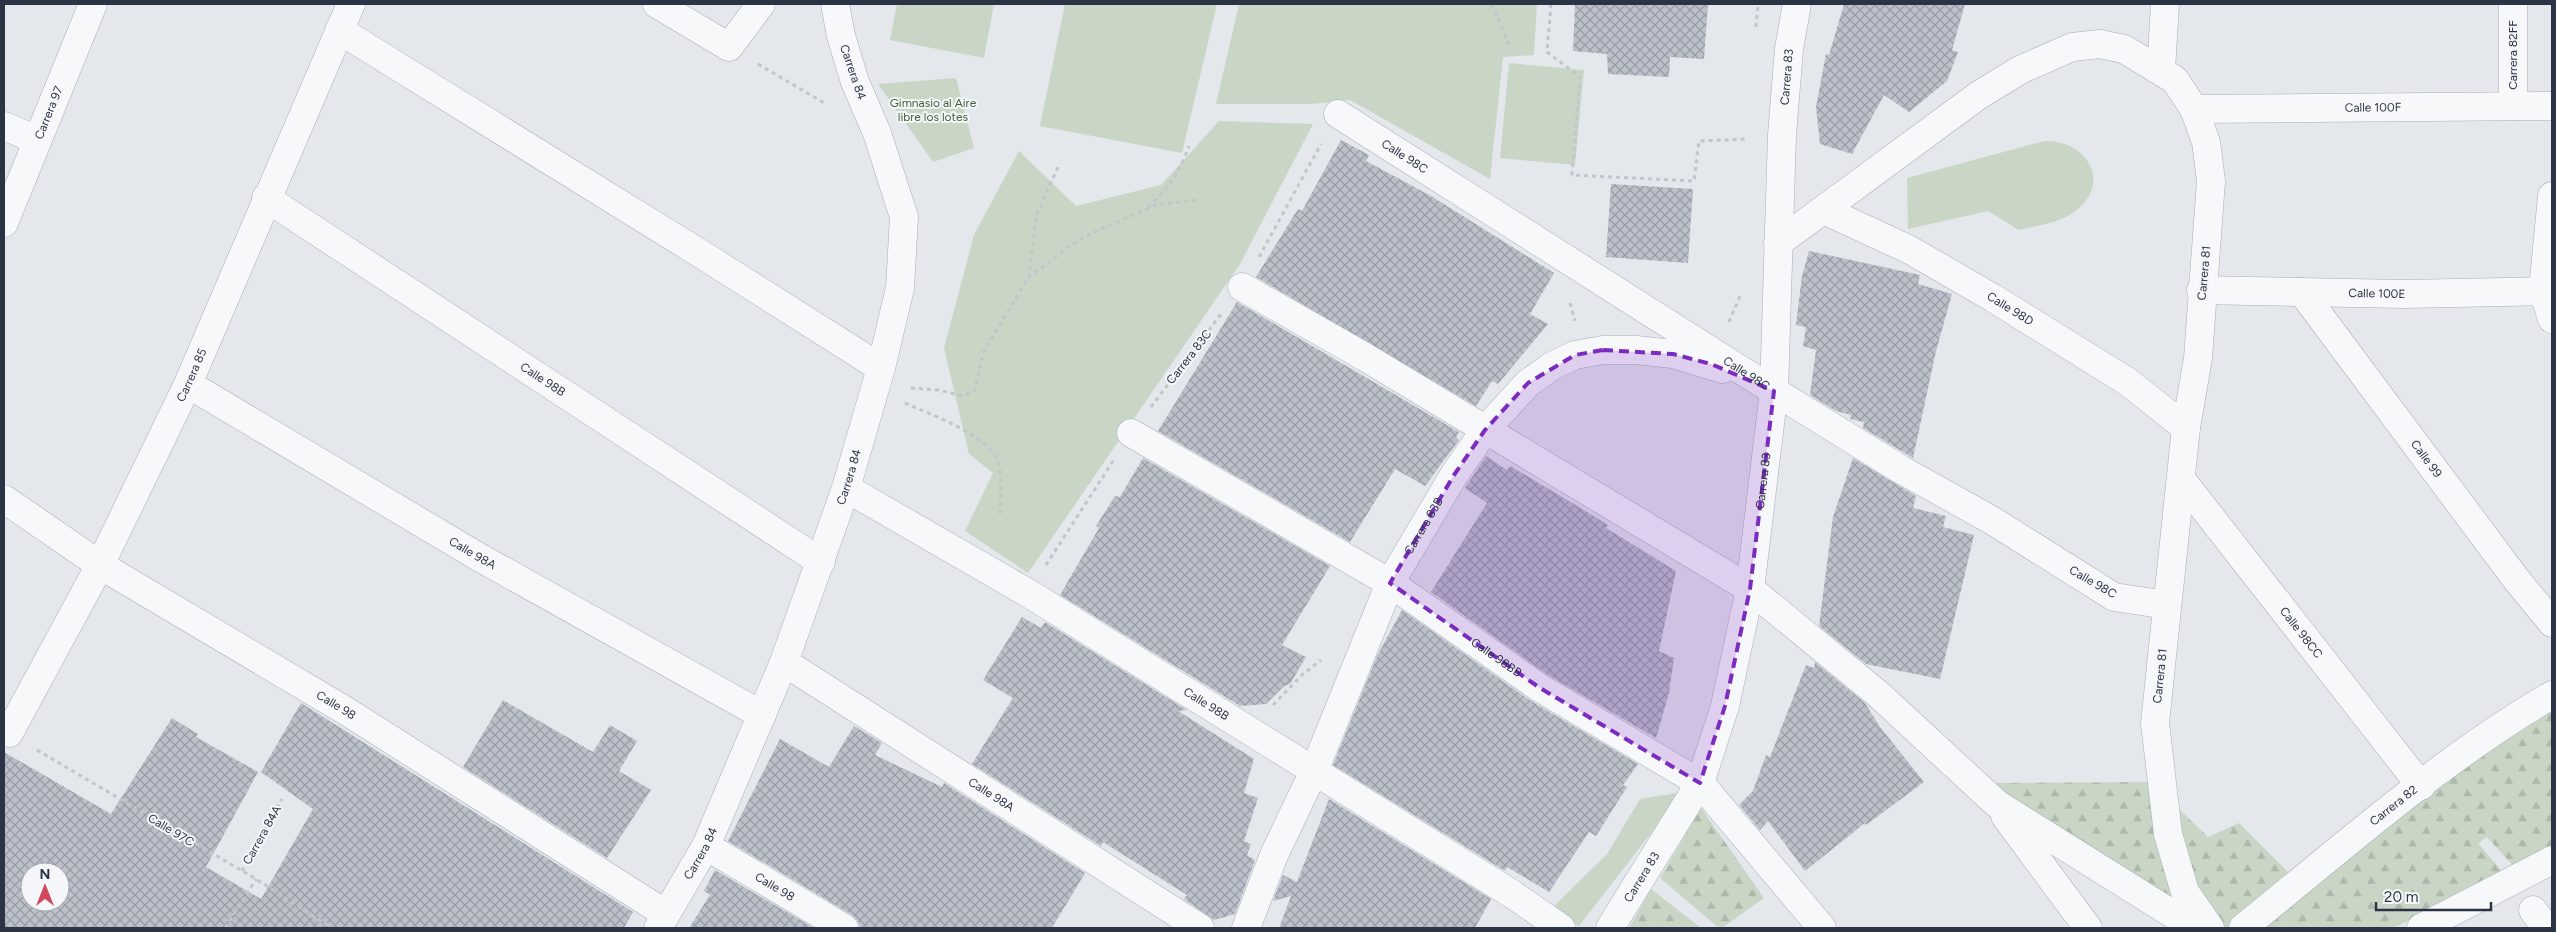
<svg xmlns="http://www.w3.org/2000/svg" width="2556" height="932" font-family="Figtree,sans-serif">
  <defs>
    <pattern id="forest-firs" width="22" height="20" patternUnits="userSpaceOnUse" patternTransform="scale(1.25)"><rect width="22" height="20" fill="#c9d6c5"/><path d="M5 1l3.5 6h-7zM16 11l3.5 6h-7z" fill="#adb8ab"/></pattern>
    <pattern id="building-cross-hatch" width="8" height="8" patternUnits="userSpaceOnUse" patternTransform="scale(1.25)"><rect width="8" height="8" fill="#bbc0ca"/><path d="M0 0l8 8M0 8l8-8" fill="none" stroke="#989da6"/></pattern>
  </defs>
  <rect width="100%" height="100%" fill="#e4e7ec"/>
  <!-- forest -->
  <path fill="url(#forest-firs)" d="M 2552,699 L 2552,848 L 2515,868 L 2487,837 L 2478,843 L 2505,875 L 2393,928 L 2251,928 Z
    M 2153,782 L 2185,908 L 2009,797 L 1995,783 Z
    M 2176,806 L 2208,837 L 2239,823 L 2291,875 L 2228,928 L 2225,928 L 2189,890 Z
    M 1701,808 L 1764,898 L 1722,928 L 1719,928 L 1660,878 Z
    M 1651,889 L 1701,928 L 1629,928 Z"/>
  <!-- green -->
  <path fill="#c9d6c5" d="M 897,4 L 994,4 L 984,58 L 890,40 Z
    M 1065,4 L 1217,4 L 1182,153 L 1040,126 Z
    M 1239,4 L 1537,4 L 1534,55 L 1503,57 L 1490,179 L 1350,100 L 1312,104 L 1216,104 Z
    M 1509,63 L 1584,70 L 1575,165 L 1500,158 Z
    M 956,78 L 974,148 L 933,162 L 878,84 Z
    M 1219,121 L 1313,124 L 1240,264 L 1028,573 L 965,531 L 993,473 L 969,454 L 944,348 L 974,235 L 1019,151 L 1076,206 L 1161,185 Z
    M 2044,141 C 2082,139 2112,177 2080,207 C 2064,223 2040,225 2019,230 L 1988,211 L 1908,229 L 1907,178 Z
    M 1683,792 L 1579,926 L 1551,909 L 1607,854 L 1640,799 Z"/>
  <!-- building -->
  <path fill="url(#building-cross-hatch)" fill-rule="evenodd" d="M 1575,4 L 1708,4 L 1704,59 L 1670,57 L 1669,77 L 1608,74 L 1607,54 L 1573,51 Z
    M 1844,4 L 1965,4 L 1952,50 L 1958,52 L 1947,81 L 1909,112 L 1884,95 L 1852,154 L 1820,144 L 1816,107 L 1826,54 L 1829,55 Z
    M 1341,140 L 1369,155 L 1366,161 L 1431,196 L 1554,273 L 1530,314 L 1548,324 L 1498,384 L 1492,381 L 1476,406 L 1256,277 L 1298,209 L 1302,211 Z
    M 1611,184 L 1693,189 L 1688,263 L 1606,257 Z
    M 1809,251 L 1920,275 L 1918,284 L 1952,294 L 1936,351 L 1913,458 L 1863,428 L 1864,422 L 1850,419 L 1851,415 L 1836,411 L 1810,395 L 1816,350 L 1803,346 L 1806,327 L 1796,325 L 1802,276 Z
    M 1237,302 L 1459,432 L 1456,437 L 1459,440 L 1425,486 L 1395,469 L 1350,542 L 1158,431 Z
    M 1486,456 L 1507,470 L 1510,466 L 1579,507 L 1608,525 L 1606,528 L 1676,571 L 1659,651 L 1674,658 L 1669,693 L 1656,738 L 1548,675 L 1431,592 L 1487,503 L 1465,488 Z
    M 1143,458 L 1330,566 L 1282,645 L 1306,657 L 1290,684 L 1284,686 L 1266,704 L 1240,706 L 1060,595 L 1099,528 L 1096,526 L 1115,496 L 1120,497 Z
    M 1853,458 L 1916,496 L 1913,508 L 1946,516 L 1943,527 L 1974,535 L 1940,679 L 1866,664 L 1819,626 L 1833,517 Z
    M 1402,610 L 1531,701 L 1638,764 L 1623,785 L 1627,787 L 1596,836 L 1589,832 L 1549,892 L 1507,867 L 1505,871 L 1333,765 L 1377,656 Z
    M 1022,617 L 1041,628 L 1045,622 L 1187,710 L 1178,711 L 1254,759 L 1244,793 L 1258,798 L 1244,841 L 1251,844 L 1247,855 L 1255,860 L 1235,914 L 1214,920 L 1184,899 L 1187,895 L 1103,842 L 1101,846 L 972,764 L 1013,698 L 983,680 Z
    M 1815,662 L 1865,703 L 1880,727 L 1924,782 L 1866,825 L 1865,823 L 1805,871 L 1768,821 L 1760,830 L 1739,805 L 1753,791 L 1766,755 L 1770,757 L 1806,665 L 1814,668 Z
    M 503,700 L 593,752 L 610,725 L 637,741 L 619,771 L 651,790 L 607,858 L 463,767 Z
    M 301,703 L 633,912 L 624,928 L 4,928 L 4,752 L 111,814 L 172,718 L 198,734 L 196,737 L 258,772 L 206,867 L 261,899 L 313,809 L 261,772 ZM 30,872 L 60,872 L 60,902 L 30,902 Z
    M 854,726 L 882,743 L 875,755 L 942,787 L 944,783 L 1085,873 L 1052,928 L 860,928 L 858,921 L 852,915 L 728,841 L 780,739 L 829,767 Z
    M 1329,799 L 1491,899 L 1475,928 L 1279,928 L 1291,896 L 1273,901 L 1283,875 L 1297,882 Z
    M 715,870 L 814,928 L 689,928 L 710,895 L 704,891 Z"/>
  <g fill="none" stroke-linecap="round" stroke-linejoin="round">
    <!-- minor casing -->
    <g stroke="#a9aeb7" stroke-width="29">
      <g id="minor">
        <path d="M 657,4 L 729,47 L 761,4"/>
        <path d="M 2513,4 L 2513,106"/>
        <path d="M 339,30 L 709,259 L 881,368"/>
        <path d="M 2161,70 L 2165,4"/>
        <path id="s1" d="M 2194,109 L 2552,106"/>
        <path id="s2" d="M 1338,114 L 1774,391 L 1900,469 L 1993,521 L 2114,597 L 2167,605"/>
        <path d="M 4,126 L 37,140"/>
        <path d="M 2552,196 L 2543,290 L 2552,319"/>
        <path id="s3" d="M 266,198 L 821,562"/>
        <path id="s4" d="M 1824,210 L 1910,250 L 1993,298 L 2128,382 L 2186,428"/>
        <path id="s5" d="M 4,223 L 93,4"/>
        <path d="M 1778,243 L 1979,95 L 2020,70 L 2072,47 L 2100,44 L 2124,49 L 2175,80 L 2194,109 L 2206,142 L 2211,181 L 2198,358 L 2186,428 L 2155,723 L 2168,834 L 2185,892 L 2210,928"/>
        <path d="M 1242,287 L 1365,357 L 1750,589 L 1878,694 L 1997,804 L 2195,928"/>
        <path id="s6" d="M 2201,290 L 2404,294 L 2552,291"/>
        <path id="s7" d="M 2302,292 L 2516,579 L 2552,623"/>
        <path id="s8" d="M 188,384 L 477,556 L 762,715"/>
        <path id="s9" d="M 1131,433 L 1390,583 L 1540,688 L 1700,783 L 1822,928"/>
        <path id="s10" d="M 2181,479 L 2421,786"/>
        <path id="s11" d="M 846,488 L 1028,593 L 1512,894 L 1561,928"/>
        <path id="s12" d="M 4,499 L 100,565 L 346,711 L 666,914"/>
        <path id="s13" d="M 784,662 L 1200,928"/>
        <path id="s14" d="M 9,733 L 100,565 L 188,384 L 351,4"/>
        <path d="M 2005,816 L 2088,928"/>
        <path id="s15" d="M 706,846 L 844,928"/>
        <path d="M 2533,910 L 2546,928"/>
        <path id="s16" d="M 658,928 L 706,846 L 784,662 L 846,488 L 881,368 L 900,288 L 904,217 L 877,133 L 855,82 L 841,36 L 835,4"/>
        <path id="s17" d="M 1246,928 L 1274,855 L 1314,771 L 1390,583 L 1454,475 L 1485,430 L 1528,383 L 1552,366 L 1575,355 L 1603,350 L 1636,350 L 1673,354 L 1723,369"/>
        <path id="s18" d="M 1610,928 L 1700,783 L 1725,706 L 1750,589 L 1774,391 L 1782,135 L 1789,49 L 1797,4"/>
        <path id="s19" d="M 2243,928 C 2341,849 2443,758 2552,695"/>
        <path d="M 2421,928 L 2552,860"/>
      </g>
    </g>
    <!-- path -->
    <path stroke="#c2c5cb" stroke-width="3" stroke-dasharray="4 4" stroke-linecap="butt" d="M 1492,4 L 1511,49
      M 1551,4 L 1547,52 L 1580,77 L 1572,175 L 1694,181 L 1699,141 L 1747,139
      M 1756,27 L 1758,4
      M 758,64 L 826,104
      M 1148,207 C 1170,187 1178,174 1189,146
      M 1259,257 L 1321,144
      M 1029,278 L 1036,216 L 1059,165
      M 1570,303 L 1575,321
      M 1729,322 L 1740,296
      M 911,388 L 938,390 L 963,396 L 975,390 L 983,353 L 1028,278 L 1071,245 L 1092,233 L 1156,205 L 1196,200
      M 905,403 C 931,415 993,436 999,466 C 1002,482 1000,501 1000,517
      M 1151,407 L 1221,314
      M 1046,565 L 1113,461
      M 1273,705 L 1303,674 L 1321,660
      M 37,750 L 256,879 L 332,928
      M 242,871 L 282,799
      M 225,928 L 256,879"/>
    <!-- minor -->
    <use href="#minor" stroke="#f7f8fa" stroke-width="28"/>
  </g>
  <!-- marked area -->
  <path fill="#7b2cbf" fill-opacity="0.2" stroke="#7b2cbf" stroke-width="4" stroke-dasharray="10 6" stroke-linejoin="round" d="M 1603,350 L 1673,354 L 1711,364 L 1774,391 L 1750,589 L 1725,706 L 1700,783 L 1540,688 L 1390,583 L 1454,475 L 1485,430 L 1528,383 L 1575,355 Z"/>
  <g text-anchor="middle" stroke-width="4" stroke-linejoin="round" paint-order="stroke">
    <!-- street labels -->
    <g font-size="12" fill="#2b3445" stroke="#f4f6f9">
      <text transform="translate(2513 55) rotate(-90)" y="4">Carrera 82FF</text>
      <text transform="translate(853 72) rotate(71)" y="4">Carrera 84</text>
      <text dy="4" stroke="none"><textPath href="#s18" startOffset="885">Carrera 83</textPath></text>
      <text dy="4" stroke="none"><textPath href="#s1" startOffset="179">Calle 100F</textPath></text>
      <text dy="4" stroke="none"><textPath href="#s5" startOffset="119">Carrera 97</textPath></text>
      <text dy="4" stroke="none"><textPath href="#s2" startOffset="79">Calle 98C</textPath></text>
      <text transform="translate(2204 273) rotate(-85)" y="4">Carrera 81</text>
      <text dy="4" stroke="none"><textPath href="#s6" startOffset="176">Calle 100E</textPath></text>
      <text dy="4" stroke="none"><textPath href="#s4" startOffset="211">Calle 98D</textPath></text>
      <text transform="translate(1189 357) rotate(-52)" y="4">Carrera 83C</text>
      <text dy="4" stroke="none"><textPath href="#s2" startOffset="484">Calle 98C</textPath></text>
      <text dy="4" stroke="none"><textPath href="#s14" startOffset="402">Carrera 85</textPath></text>
      <text dy="4" stroke="none"><textPath href="#s3" startOffset="331">Calle 98B</textPath></text>
      <text dy="4" stroke="none"><textPath href="#s7" startOffset="208">Calle 99</textPath></text>
      <text dy="4" stroke="none"><textPath href="#s16" startOffset="491">Carrera 84</textPath></text>
      <text dy="4" stroke="none"><textPath href="#s18" startOffset="480">Carrera 83</textPath></text>
      <text dy="4" stroke="none"><textPath href="#s17" startOffset="440">Carrera 83B</textPath></text>
      <text dy="4" stroke="none"><textPath href="#s8" startOffset="331">Calle 98A</textPath></text>
      <text transform="translate(2093 582) rotate(30)" y="4">Calle 98C</text>
      <text dy="4" stroke="none"><textPath href="#s10" startOffset="195">Calle 98CC</textPath></text>
      <text dy="4" stroke="none"><textPath href="#s9" startOffset="429">Calle 98BB</textPath></text>
      <text transform="translate(2160 676) rotate(-84)" y="4">Carrera 81</text>
      <text dy="4" stroke="none"><textPath href="#s11" startOffset="420">Calle 98B</textPath></text>
      <text dy="4" stroke="none"><textPath href="#s12" startOffset="391">Calle 98</textPath></text>
      <text dy="4" stroke="none"><textPath href="#s13" startOffset="246">Calle 98A</textPath></text>
      <text dy="4" stroke="none"><textPath href="#s19" startOffset="194">Carrera 82</textPath></text>
      <text transform="translate(171 830) rotate(31)" y="4">Calle 97C</text>
      <text transform="translate(262 835) rotate(-61)" y="4">Carrera 84A</text>
      <text dy="4" stroke="none"><textPath href="#s16" startOffset="86">Carrera 84</textPath></text>
      <text dy="4" stroke="none"><textPath href="#s18" startOffset="60">Carrera 83</textPath></text>
      <text dy="4" stroke="none"><textPath href="#s15" startOffset="80">Calle 98</textPath></text>
    </g>
    <!-- park labels -->
    <g font-size="12" fill="#3f6138" stroke="#f4f6f9">
      <text x="933" y="107">Gimnasio al Aire<tspan x="933" dy="14">libre los lotes</tspan></text>
    </g>
  </g>
  <!-- border -->
  <rect width="2556" height="932" fill="none" stroke="#2b3445" stroke-width="10"/>
  <!-- north arrow -->
  <g transform="translate(45 887)"><circle r="24" fill="#f4f6f9" stroke="#a4a8b1"/>
  <path d="M0-4L9 19L0 12L-9 19Z" fill="#d1495b"/>
  <text y="-8" font-size="14" font-weight="bold" text-anchor="middle" fill="#2b3445">N</text>
  </g>
  <!-- scale -->
  <path d="M2376 902v8h115v-8" fill="none" stroke="#2b3445" stroke-width="2.5"/>
  <text x="2384" y="902" font-size="15" fill="#2b3445" stroke="#f4f6f9" stroke-width="4" paint-order="stroke">20 m</text>
</svg>
